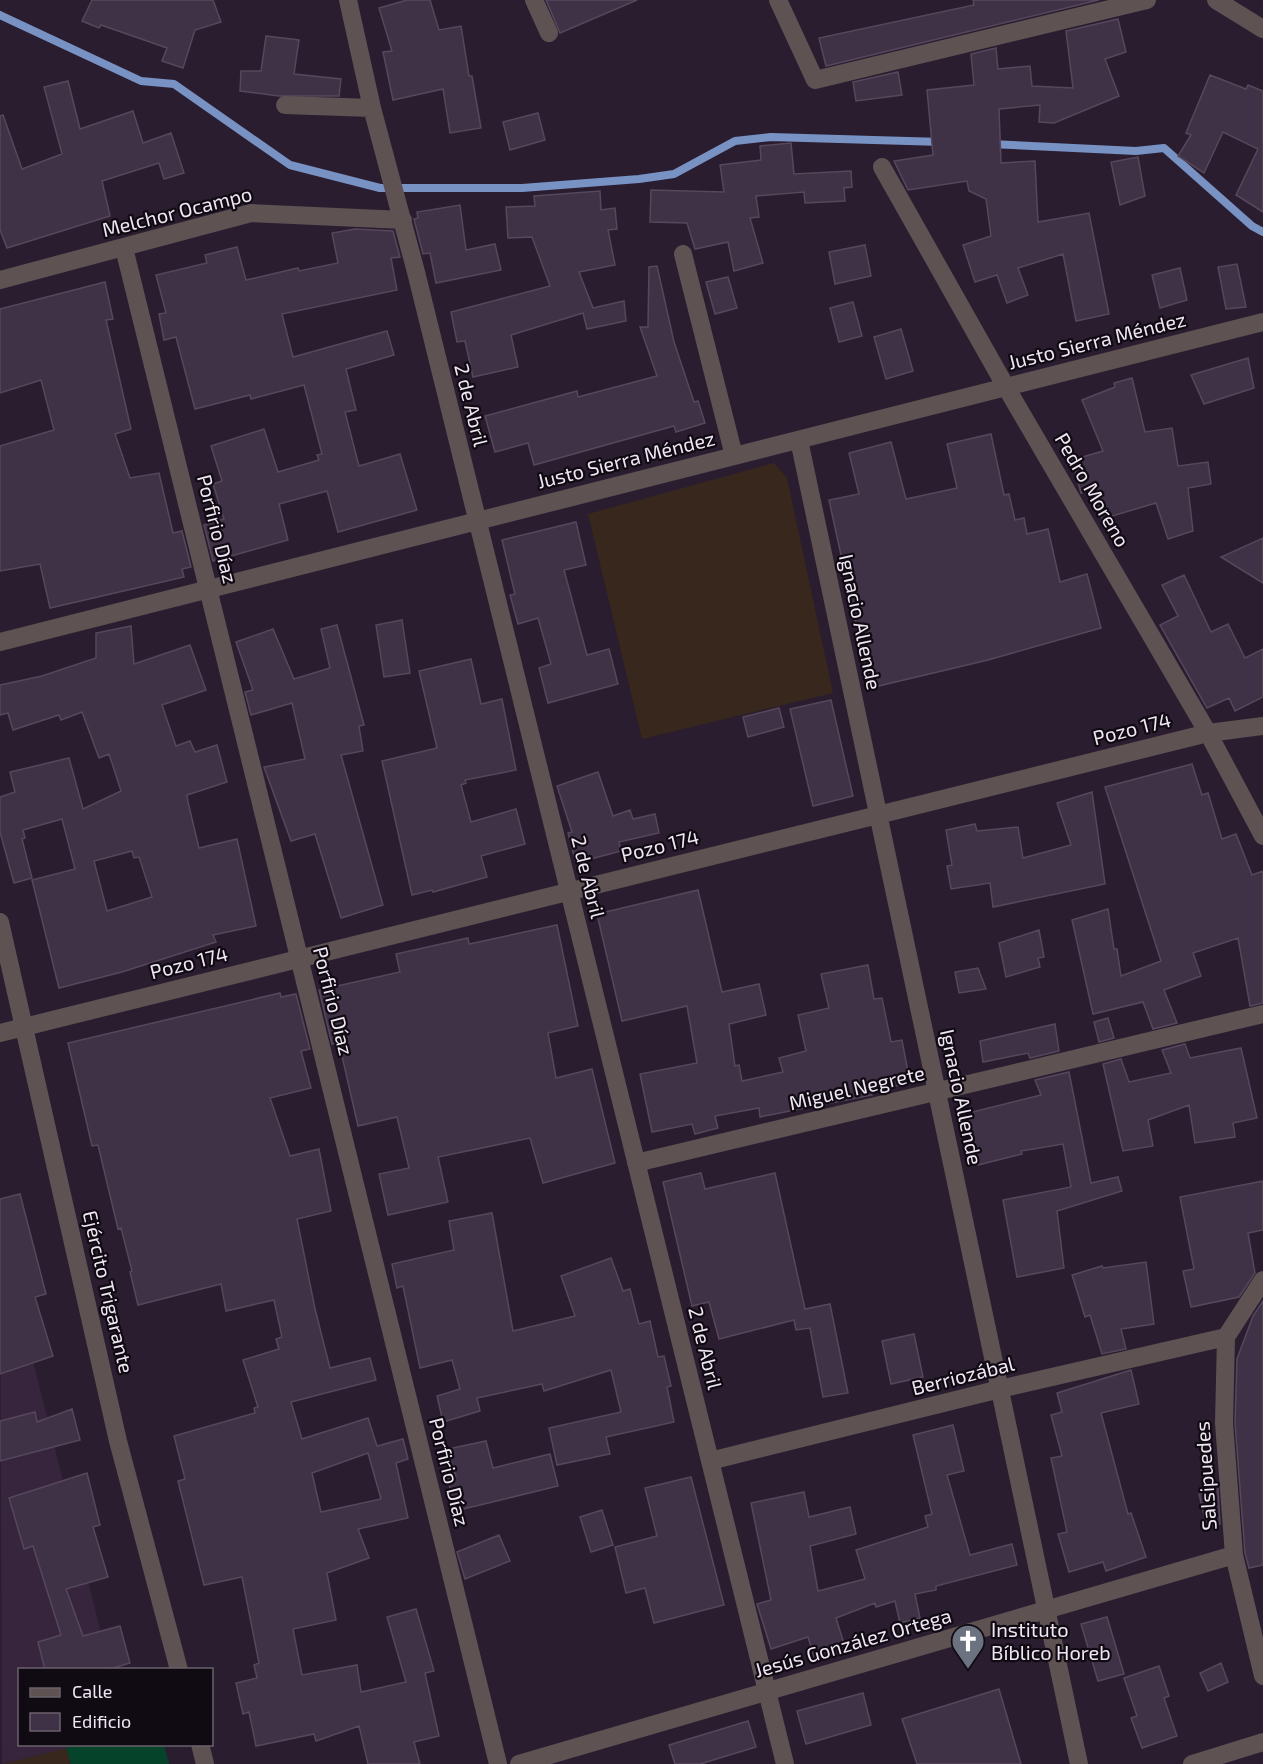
<svg xmlns="http://www.w3.org/2000/svg" width="1263" height="1764" font-family="'Exo 2',sans-serif">
  <rect width="100%" height="100%" fill="#2b1d30"/>
  <!-- industrial -->
  <path fill="#37271c" d="M 774,463 L 787,478 L 833,693 L 642,739 L 588,514 Z
    M 66,1748 L 71,1764 L 2,1764 Z"/>
  <!-- built -->
  <path fill="#37253e" d="M 0,1229 L 110,1669 L 20,1670 L 20,1744 L 79,1745 L 2,1764 Z"/>
  <!-- green -->
  <path fill="#05432a" d="M 79,1744 L 164,1745 L 169,1764 L 71,1764 L 66,1748 Z"/>
  <g fill="none" stroke-linecap="round" stroke-linejoin="round">
    <!-- stream -->
    <path stroke="#7892c4" stroke-width="8" d="M 0,15 L 141,81 L 174,84 L 290,165 L 380,188 L 522,188 L 639,179 L 674,174 L 735,141 L 771,137 L 942,142
      M 990,144 L 1136,151 L 1164,148 L 1252,226 L 1263,232"/>
  </g>
  <!-- building -->
  <path fill="#403246" stroke="#56475c" stroke-width="1.5" fill-rule="evenodd" d="M 92,0 L 213,0 L 221,22 L 195,30 L 183,68 L 162,61 L 167,48 L 101,25 L 99,28 L 82,21 Z
    M 407,0 L 430,0 L 439,30 L 461,26 L 469,76 L 472,76 L 481,128 L 450,133 L 443,89 L 393,100 L 383,52 L 392,51 L 379,8 Z
    M 546,0 L 637,0 L 560,33 Z
    M 973,0 L 1099,0 L 826,66 L 819,38 L 974,5 Z
    M 1118,19 L 1126,52 L 1105,59 L 1119,96 L 1054,123 L 1039,122 L 1040,105 L 999,109 L 1001,163 L 1035,161 L 1038,222 L 1089,213 L 1109,314 L 1076,321 L 1063,254 L 1018,268 L 1028,295 L 1007,303 L 997,275 L 975,282 L 963,245 L 991,236 L 986,199 L 969,191 L 967,181 L 908,190 L 894,161 L 933,155 L 927,90 L 974,85 L 971,54 L 996,48 L 998,69 L 1030,66 L 1032,86 L 1073,88 L 1066,31 Z
    M 266,36 L 299,40 L 294,74 L 341,79 L 339,96 L 279,96 L 240,91 L 241,71 L 261,71 Z
    M 898,72 L 902,95 L 856,101 L 853,82 Z
    M 1210,75 L 1246,89 L 1248,85 L 1263,91 L 1263,212 L 1236,195 L 1258,149 L 1223,132 L 1204,173 L 1178,156 L 1191,135 L 1186,133 Z
    M 68,81 L 80,129 L 133,111 L 143,143 L 171,133 L 184,173 L 164,179 L 159,163 L 102,181 L 110,216 L 7,248 L 0,230 L 0,116 L 3,115 L 22,169 L 62,154 L 44,87 Z
    M 538,113 L 545,140 L 510,150 L 503,122 Z
    M 791,143 L 794,174 L 851,171 L 852,187 L 844,188 L 845,201 L 805,203 L 804,192 L 756,196 L 759,217 L 750,218 L 763,263 L 734,271 L 728,242 L 695,249 L 687,223 L 650,222 L 651,190 L 724,192 L 720,165 L 761,160 L 760,146 Z
    M 1138,157 L 1145,196 L 1120,205 L 1111,162 Z
    M 600,191 L 601,210 L 615,208 L 617,229 L 608,230 L 615,265 L 579,272 L 593,308 L 624,301 L 626,321 L 587,329 L 583,313 L 511,335 L 518,367 L 473,377 L 465,341 L 457,342 L 451,312 L 550,286 L 532,237 L 508,238 L 506,207 L 535,206 L 534,196 Z
    M 460,205 L 466,250 L 495,244 L 501,270 L 436,283 L 430,253 L 423,254 L 414,219 L 418,218 L 417,212 Z
    M 355,229 L 393,231 L 400,257 L 391,258 L 397,290 L 282,314 L 293,357 L 387,331 L 394,355 L 346,369 L 356,410 L 345,412 L 359,466 L 400,454 L 417,510 L 338,532 L 327,491 L 279,504 L 288,540 L 213,561 L 204,525 L 224,519 L 213,484 L 222,481 L 211,446 L 264,429 L 278,472 L 319,460 L 317,455 L 322,454 L 304,385 L 251,399 L 250,395 L 195,409 L 176,337 L 164,340 L 159,314 L 166,313 L 156,275 L 207,263 L 205,255 L 237,247 L 246,280 L 298,268 L 299,271 L 338,263 L 332,233 Z
    M 865,245 L 871,276 L 835,284 L 829,252 Z
    M 1237,264 L 1246,307 L 1226,309 L 1218,267 Z
    M 657,266 L 674,342 L 694,402 L 698,401 L 705,423 L 676,432 L 674,426 L 534,465 L 528,443 L 495,452 L 485,416 L 577,391 L 578,397 L 657,376 L 640,327 L 648,327 L 649,267 Z
    M 1180,268 L 1187,300 L 1160,308 L 1152,275 Z
    M 728,277 L 737,308 L 715,314 L 706,282 Z
    M 105,282 L 113,319 L 106,320 L 131,429 L 115,434 L 130,478 L 159,473 L 173,533 L 182,531 L 191,567 L 182,569 L 184,577 L 50,608 L 40,564 L 0,571 L 0,446 L 54,430 L 41,380 L 0,393 L 0,309 Z
    M 853,302 L 862,336 L 839,342 L 830,308 Z
    M 901,329 L 913,371 L 886,379 L 874,337 Z
    M 1248,358 L 1254,388 L 1204,404 L 1191,375 Z
    M 1132,378 L 1145,432 L 1172,428 L 1178,466 L 1208,462 L 1211,484 L 1188,488 L 1193,531 L 1168,539 L 1156,503 L 1102,519 L 1093,490 L 1081,493 L 1072,460 L 1103,451 L 1082,400 L 1115,387 L 1114,383 Z
    M 991,434 L 1004,495 L 1009,494 L 1015,520 L 1024,518 L 1027,534 L 1048,529 L 1060,582 L 1087,574 L 1101,628 L 988,660 L 870,688 L 829,500 L 859,494 L 849,453 L 891,442 L 906,499 L 957,488 L 947,444 Z
    M 576,522 L 586,565 L 564,570 L 587,655 L 609,649 L 618,684 L 548,703 L 539,668 L 551,664 L 538,618 L 518,624 L 510,595 L 515,594 L 502,540 Z
    M 1263,538 L 1263,583 L 1221,557 Z
    M 1184,575 L 1211,632 L 1228,624 L 1245,658 L 1263,649 L 1263,697 L 1235,711 L 1229,698 L 1207,708 L 1160,625 L 1178,616 L 1162,585 Z
    M 402,620 L 410,673 L 384,677 L 376,625 Z
    M 337,625 L 364,725 L 359,726 L 363,751 L 341,755 L 383,905 L 341,918 L 315,834 L 291,841 L 264,767 L 305,759 L 292,703 L 251,715 L 245,692 L 253,690 L 236,642 L 273,629 L 294,679 L 330,668 L 321,629 Z
    M 131,626 L 134,664 L 190,645 L 206,690 L 162,705 L 176,746 L 190,741 L 195,752 L 217,745 L 227,782 L 187,795 L 188,802 L 199,848 L 237,839 L 256,926 L 213,935 L 216,942 L 122,972 L 59,988 L 32,880 L 75,869 L 62,819 L 23,830 L 25,838 L 22,839 L 32,878 L 14,883 L 0,832 L 0,797 L 15,792 L 10,772 L 69,758 L 83,809 L 121,791 L 109,754 L 99,758 L 82,712 L 61,720 L 59,715 L 13,730 L 8,713 L 0,715 L 0,685 L 42,676 L 96,658 L 96,633 ZM 132,851 L 134,858 L 139,857 L 152,897 L 107,911 L 94,861 Z
    M 471,659 L 481,704 L 502,699 L 516,770 L 465,780 L 466,783 L 461,785 L 471,822 L 516,809 L 525,844 L 481,856 L 487,877 L 433,892 L 432,890 L 412,895 L 382,761 L 437,748 L 419,671 Z
    M 831,700 L 853,796 L 813,806 L 790,709 Z
    M 779,708 L 784,727 L 748,737 L 743,717 Z
    M 1192,764 L 1202,795 L 1208,793 L 1222,839 L 1236,834 L 1252,875 L 1263,871 L 1263,1003 L 1250,1006 L 1238,938 L 1193,953 L 1201,976 L 1164,990 L 1177,1023 L 1153,1029 L 1143,1002 L 1093,1014 L 1072,920 L 1108,909 L 1114,949 L 1117,949 L 1121,976 L 1161,961 L 1105,787 Z
    M 598,772 L 613,816 L 630,810 L 633,819 L 655,814 L 659,833 L 619,842 L 621,851 L 576,863 L 568,833 L 572,832 L 557,786 Z
    M 1092,792 L 1105,884 L 993,907 L 990,883 L 951,889 L 947,866 L 952,865 L 946,830 L 975,824 L 977,831 L 1018,827 L 1023,858 L 1071,845 L 1057,803 Z
    M 698,890 L 722,992 L 759,984 L 766,1015 L 729,1024 L 735,1066 L 739,1065 L 742,1081 L 783,1072 L 779,1058 L 806,1051 L 798,1015 L 829,1008 L 821,974 L 868,965 L 874,999 L 882,998 L 891,1042 L 902,1040 L 910,1083 L 871,1091 L 872,1095 L 760,1117 L 759,1108 L 715,1116 L 718,1128 L 695,1134 L 692,1124 L 652,1132 L 640,1074 L 697,1063 L 687,1006 L 622,1021 L 597,914 Z
    M 557,925 L 578,1026 L 548,1033 L 556,1078 L 592,1069 L 615,1163 L 543,1183 L 530,1138 L 438,1157 L 448,1202 L 388,1215 L 379,1174 L 409,1168 L 397,1117 L 358,1126 L 339,1043 L 332,1044 L 319,990 L 400,972 L 396,954 L 468,938 L 469,944 Z
    M 1039,930 L 1044,957 L 1038,958 L 1040,967 L 1006,977 L 999,943 Z
    M 978,968 L 986,989 L 959,993 L 955,972 Z
    M 280,993 L 281,997 L 296,994 L 310,1049 L 301,1051 L 311,1088 L 270,1098 L 290,1156 L 319,1149 L 331,1211 L 297,1219 L 315,1309 L 330,1368 L 370,1358 L 376,1380 L 291,1402 L 302,1439 L 368,1418 L 377,1446 L 403,1439 L 408,1459 L 396,1463 L 408,1518 L 358,1529 L 369,1558 L 327,1573 L 336,1620 L 293,1629 L 302,1675 L 357,1665 L 361,1692 L 406,1682 L 387,1617 L 416,1609 L 434,1671 L 425,1673 L 439,1736 L 414,1742 L 420,1764 L 368,1764 L 359,1726 L 316,1741 L 314,1734 L 256,1746 L 249,1712 L 243,1714 L 236,1683 L 257,1678 L 254,1665 L 259,1663 L 242,1577 L 204,1585 L 178,1481 L 185,1479 L 174,1436 L 255,1413 L 254,1408 L 258,1407 L 243,1360 L 279,1349 L 276,1339 L 282,1337 L 274,1300 L 226,1311 L 221,1284 L 138,1305 L 130,1272 L 132,1271 L 121,1228 L 118,1229 L 98,1145 L 92,1146 L 68,1043 ZM 368,1453 L 381,1499 L 321,1512 L 312,1473 Z
    M 1108,1018 L 1114,1038 L 1099,1042 L 1094,1022 Z
    M 1055,1024 L 1059,1051 L 1030,1058 L 1028,1053 L 983,1062 L 980,1041 Z
    M 1185,1044 L 1190,1058 L 1241,1048 L 1257,1118 L 1233,1123 L 1235,1137 L 1195,1143 L 1189,1105 L 1148,1120 L 1153,1146 L 1123,1151 L 1103,1064 L 1121,1059 L 1129,1082 L 1171,1073 L 1162,1050 Z
    M 1069,1072 L 1091,1183 L 1118,1177 L 1122,1191 L 1057,1211 L 1064,1268 L 1017,1277 L 1003,1200 L 1071,1187 L 1063,1144 L 1021,1151 L 1022,1154 L 978,1165 L 964,1114 L 1041,1095 L 1035,1080 Z
    M 701,1173 L 705,1189 L 775,1173 L 805,1309 L 830,1304 L 848,1393 L 823,1397 L 810,1328 L 796,1330 L 794,1320 L 719,1339 L 709,1302 L 692,1306 L 663,1182 Z
    M 1263,1181 L 1263,1230 L 1248,1233 L 1255,1273 L 1239,1297 L 1191,1307 L 1183,1271 L 1194,1269 L 1180,1197 Z
    M 20,1194 L 46,1294 L 35,1297 L 53,1356 L 0,1374 L 0,1199 Z
    M 492,1213 L 513,1331 L 575,1316 L 561,1276 L 611,1258 L 623,1291 L 630,1289 L 639,1324 L 650,1321 L 658,1357 L 664,1356 L 671,1386 L 667,1387 L 674,1422 L 606,1437 L 610,1454 L 557,1465 L 549,1428 L 621,1412 L 611,1370 L 544,1391 L 542,1384 L 477,1398 L 480,1411 L 443,1422 L 437,1396 L 460,1389 L 452,1360 L 420,1368 L 403,1286 L 397,1288 L 392,1264 L 454,1250 L 449,1221 Z
    M 1146,1262 L 1154,1324 L 1121,1329 L 1126,1349 L 1102,1354 L 1090,1315 L 1085,1317 L 1072,1275 L 1102,1266 L 1103,1268 Z
    M 1263,1301 L 1263,1565 L 1249,1568 L 1245,1553 L 1235,1423 L 1237,1359 L 1253,1316 Z
    M 914,1334 L 923,1377 L 891,1384 L 882,1341 Z
    M 1131,1370 L 1139,1404 L 1101,1413 L 1128,1514 L 1131,1513 L 1146,1557 L 1106,1571 L 1103,1562 L 1069,1572 L 1058,1534 L 1067,1532 L 1051,1458 L 1062,1456 L 1051,1415 L 1062,1412 L 1057,1393 Z
    M 72,1409 L 80,1440 L 0,1461 L 0,1421 L 35,1412 L 37,1422 Z
    M 953,1425 L 964,1471 L 947,1475 L 970,1555 L 1012,1544 L 1017,1565 L 936,1586 L 936,1590 L 915,1594 L 920,1618 L 900,1623 L 895,1601 L 876,1607 L 875,1603 L 836,1618 L 846,1650 L 815,1660 L 808,1637 L 771,1649 L 757,1604 L 771,1600 L 751,1503 L 804,1492 L 809,1517 L 850,1507 L 856,1534 L 810,1546 L 818,1591 L 865,1579 L 856,1550 L 928,1527 L 925,1516 L 932,1514 L 913,1435 Z
    M 486,1441 L 493,1468 L 550,1454 L 558,1486 L 455,1511 L 448,1479 L 456,1477 L 448,1449 Z
    M 87,1473 L 100,1525 L 93,1527 L 108,1577 L 66,1589 L 83,1636 L 120,1626 L 130,1663 L 107,1670 L 45,1670 L 38,1642 L 61,1635 L 33,1546 L 24,1549 L 9,1498 Z
    M 691,1477 L 724,1605 L 654,1623 L 645,1588 L 626,1593 L 615,1547 L 657,1536 L 645,1488 Z
    M 1218,1489 L 1220,1524 L 1207,1528 L 1199,1494 Z
    M 602,1510 L 613,1545 L 591,1552 L 580,1517 Z
    M 499,1535 L 510,1561 L 465,1579 L 457,1552 Z
    M 1107,1617 L 1124,1674 L 1098,1681 L 1081,1624 Z
    M 1221,1663 L 1228,1682 L 1208,1691 L 1200,1673 Z
    M 1159,1666 L 1169,1696 L 1164,1698 L 1177,1736 L 1142,1748 L 1131,1718 L 1137,1716 L 1124,1678 Z
    M 999,1689 L 1021,1764 L 917,1764 L 902,1719 Z
    M 863,1693 L 871,1725 L 806,1744 L 797,1711 Z
    M 748,1721 L 756,1747 L 700,1764 L 675,1764 L 669,1745 Z"/>
  <g fill="none" stroke-linecap="round" stroke-linejoin="round">
    <!-- minor -->
    <path stroke="#5f5252" stroke-width="18" d="M 348,0 L 372,108 L 416,272 L 785,1764
      M 534,0 L 549,33
      M 778,0 L 815,80 L 1147,0
      M 1216,0 L 1263,29
      M 285,105 L 372,108
      M 882,167 L 1006,387 L 1208,733 L 1263,836
      M 124,248 L 498,1764
      M 683,254 L 734,456
      M 0,280 L 251,213 L 403,220
      M 799,440 L 1079,1764
      M 0,642 L 1263,322
      M 0,922 L 118,1441 L 179,1670
      M 0,1033 L 1208,733 L 1263,726
      M 636,1163 L 1263,1014
      M 1263,1280 L 1226,1337 L 1224,1423 L 1234,1555 L 1263,1676
      M 710,1461 L 1000,1389 L 1226,1337
      M 200,1744 L 205,1764
      M 519,1764 L 1234,1555
      M 1192,1764 L 1263,1742"/>
  </g>
  <!-- icons -->
  <defs>
    <g id="church-pin" transform="scale(1.725)"><path d="M0 17L-7.5 6A9.5 9.5 0 1 1 7.5 6Z" fill="#6b7280" stroke="#100a12"/><path d="M-1.2-6h2.4v3.5h3.3v2.4h-3.3V6h-2.4V-.1h-3.3v-2.4h3.3Z" fill="#fff"/></g>
  </defs>
  <g fill-rule="evenodd">
    <use href="#church-pin" x="968" y="1641"/>
  </g>
  <g text-anchor="middle" stroke-width="4.5" stroke-linejoin="round" paint-order="stroke">
    <!-- street labels -->
    <g font-size="20" fill="#f0e7f4" stroke="#100a12">
      <text transform="translate(177 212) rotate(-14)" y="7">Melchor Ocampo</text>
      <text transform="translate(1097 341) rotate(-14)" y="7">Justo Sierra Méndez</text>
      <text transform="translate(471 405) rotate(76)" y="7">2 de Abril</text>
      <text transform="translate(626 460) rotate(-14)" y="7">Justo Sierra Méndez</text>
      <text transform="translate(1092 490) rotate(60)" y="7">Pedro Moreno</text>
      <text transform="translate(217 529) rotate(76)" y="7">Porfirio Díaz</text>
      <text transform="translate(860 622) rotate(78)" y="7">Ignacio Allende</text>
      <text transform="translate(1132 729) rotate(-14)" y="7">Pozo 174</text>
      <text transform="translate(660 846) rotate(-14)" y="7">Pozo 174</text>
      <text transform="translate(588 877) rotate(76)" y="7">2 de Abril</text>
      <text transform="translate(189 963) rotate(-14)" y="7">Pozo 174</text>
      <text transform="translate(333 1001) rotate(76)" y="7">Porfirio Díaz</text>
      <text transform="translate(857 1088) rotate(-13)" y="7">Miguel Negrete</text>
      <text transform="translate(961 1097) rotate(78)" y="7">Ignacio Allende</text>
      <text transform="translate(108 1292) rotate(77)" y="7">Ejército Trigarante</text>
      <text transform="translate(705 1348) rotate(76)" y="7">2 de Abril</text>
      <text transform="translate(963 1376) rotate(-14)" y="7">Berriozábal</text>
      <text transform="translate(449 1472) rotate(76)" y="7">Porfirio Díaz</text>
      <text transform="translate(1206 1476) rotate(-94)" y="7">Salsipuedes</text>
      <text transform="translate(853 1643) rotate(-16)" y="7">Jesús González Ortega</text>
    </g>
    <!-- poi labels -->
    <g font-size="20" fill="#f0e7f4" stroke="#100a12" text-anchor="start">
      <text x="991" y="1637">Instituto<tspan x="991" dy="23">Bíblico Horeb</tspan></text>
    </g>
  </g>
  <!-- legend -->
  <rect x="18" y="1668" width="195" height="78" fill="#100a12" stroke="#6a626c" stroke-width="1.5"/>
  <rect x="30" y="1688" width="30" height="9" fill="#5f5252" stroke="#6a626c" stroke-width="1.5"/>
  <text x="72" y="1698" font-size="18" fill="#f0e7f4">Calle</text>
  <rect x="30" y="1713" width="30" height="18" fill="#403246" stroke="#6a626c" stroke-width="1.5"/>
  <text x="72" y="1728" font-size="18" fill="#f0e7f4">Edificio</text>
</svg>
